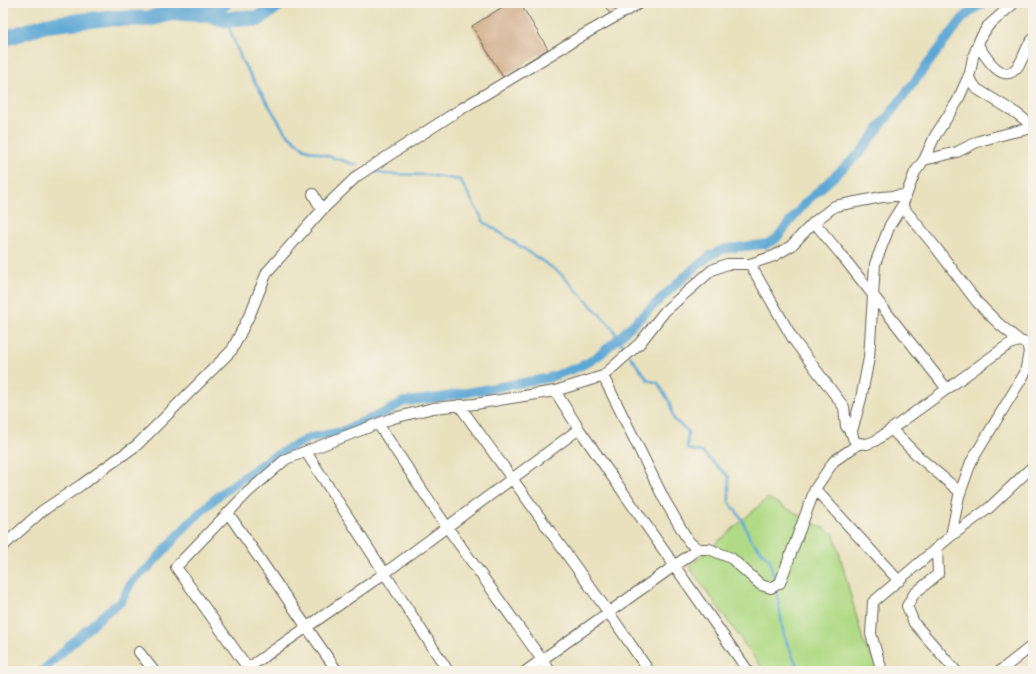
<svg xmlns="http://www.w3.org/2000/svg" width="1036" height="674" font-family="'Libre Bodoni',serif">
  <rect width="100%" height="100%" fill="#f7f3e8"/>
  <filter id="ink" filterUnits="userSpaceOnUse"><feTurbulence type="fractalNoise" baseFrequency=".025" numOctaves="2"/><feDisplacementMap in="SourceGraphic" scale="8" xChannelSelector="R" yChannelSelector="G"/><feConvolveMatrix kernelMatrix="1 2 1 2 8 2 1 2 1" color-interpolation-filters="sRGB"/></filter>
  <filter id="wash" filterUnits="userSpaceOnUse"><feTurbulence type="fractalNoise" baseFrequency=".012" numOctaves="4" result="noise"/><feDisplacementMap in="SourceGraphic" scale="16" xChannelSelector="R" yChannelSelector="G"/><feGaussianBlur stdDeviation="0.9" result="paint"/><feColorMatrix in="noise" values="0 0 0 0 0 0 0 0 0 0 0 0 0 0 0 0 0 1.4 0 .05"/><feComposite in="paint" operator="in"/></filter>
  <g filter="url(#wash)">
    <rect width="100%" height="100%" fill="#e9e1be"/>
    <!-- green -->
    <path fill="#b0da85" stroke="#667b50" d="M 768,498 L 834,534 L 864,644 L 881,671 L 764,671 L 689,567 Z"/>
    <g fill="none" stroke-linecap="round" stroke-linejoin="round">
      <!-- stream -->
      <path stroke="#5da7d5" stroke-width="2.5" d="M 226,20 L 242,61 L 285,132 L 305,149 L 357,165
        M 372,170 L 384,174 L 428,175 L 460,180 L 484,222 L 560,273 L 611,326 L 627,352
        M 630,356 L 648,380 L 658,383 L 669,401 L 674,420 L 688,431 L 687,449 L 702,452 L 729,477 L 729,502 L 742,519 L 750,539 L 770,560 L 775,583
        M 776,588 L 784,636 L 798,668 L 805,671"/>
      <!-- canal -->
      <path stroke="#5da7d5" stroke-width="9" d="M 42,671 L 85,631 L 109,610 L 121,602 L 132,581 L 149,567 L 189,523 L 219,495 L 269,459 L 309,438 L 340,432 L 387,411 L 403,402 L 442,397 L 548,378 L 576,368 L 589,362 L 602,353 L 693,269 L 711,255 L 724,249 L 766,244 L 776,239 L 805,203 L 860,153 L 962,19 L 974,9 L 985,3"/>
      <!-- river -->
      <path stroke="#5da7d5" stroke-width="16" d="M 199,10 C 207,7 216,7 224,3
        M 3,39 L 46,25 L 108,18 L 148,19 L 172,13 L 209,14 L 226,20 L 241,18 L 258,19 L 279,3"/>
    </g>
    <g id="blocks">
      <!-- building -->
      <path fill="#cca37e" d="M 509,3 L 520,3 L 548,49 L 503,77 L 472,26 Z
        M 603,3 L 629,3 L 610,14 Z"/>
    </g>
  </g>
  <g filter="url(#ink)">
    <use href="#blocks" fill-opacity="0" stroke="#646155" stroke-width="1"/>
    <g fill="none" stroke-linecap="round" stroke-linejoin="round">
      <!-- minor casing -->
      <g stroke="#646155" stroke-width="12">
        <path id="minor" d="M 978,45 C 986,57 1003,87 1018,66 C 1025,57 1025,47 1033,39
          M 968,77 L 977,89 L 1016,113 L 1033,126
          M 924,160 L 957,152 L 979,141 L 1013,132 L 1033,128
          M 313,194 L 322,210
          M 902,206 L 937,249 L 977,302 L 999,324 L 1020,341
          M 814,222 L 843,257 L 947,389
          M 750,264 L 793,339 L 844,407 L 846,426 L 853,436
          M 555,391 L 579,429 L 748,671
          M 459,405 L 609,613 L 649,671
          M 378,424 L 447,527 L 550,671
          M 891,429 L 919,457 L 960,492
          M 306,452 L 448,671
          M 815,489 L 899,581
          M 228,513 L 337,671
          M 951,536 L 959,496 L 971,462 L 1025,373 L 1029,352 L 1027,343 C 1018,340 1013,342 1005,347 L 875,441 L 867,444 L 856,443 L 853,438 L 852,431 L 861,399 L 869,358 L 875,264 L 890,225 L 902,206 L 915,172 L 924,160 L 935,136 L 957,102 L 970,73 L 973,57 L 980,39 L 988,26 L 1014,3
          M 3,546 L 42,511 L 81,485 L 137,445 L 232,350 L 251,312 L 267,272 L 322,210 L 357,176 L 461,109 L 583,35 L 640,3
          M 937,548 L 938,574 L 914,594 L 907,606 L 914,623 L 956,671
          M 698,549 L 709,549 L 731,558 L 761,585 L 771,588 L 780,583 L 815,489 L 834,461 L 860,443
          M 139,652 L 154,671
          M 248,668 L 385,573 L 579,429
          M 250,671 L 176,567 L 247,493 L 286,459 L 390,419 L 433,408 L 475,404 L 555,391 L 603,376 L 640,343 L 665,311 L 712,270 L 727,264 L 750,264 L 774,256 L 791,246 L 814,222 L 835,206 L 882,197 L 906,195
          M 526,671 L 698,549 L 689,542 L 664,499 L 603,376
          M 882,671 L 871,634 L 873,602 L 951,536 L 989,508 L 1033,466
          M 1000,671 L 1033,645"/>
      </g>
      <!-- minor -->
      <use href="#minor" stroke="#fff" stroke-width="10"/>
    </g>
  </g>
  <!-- margin -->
  <rect width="1036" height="674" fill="none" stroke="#f7f3e8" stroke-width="16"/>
</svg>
